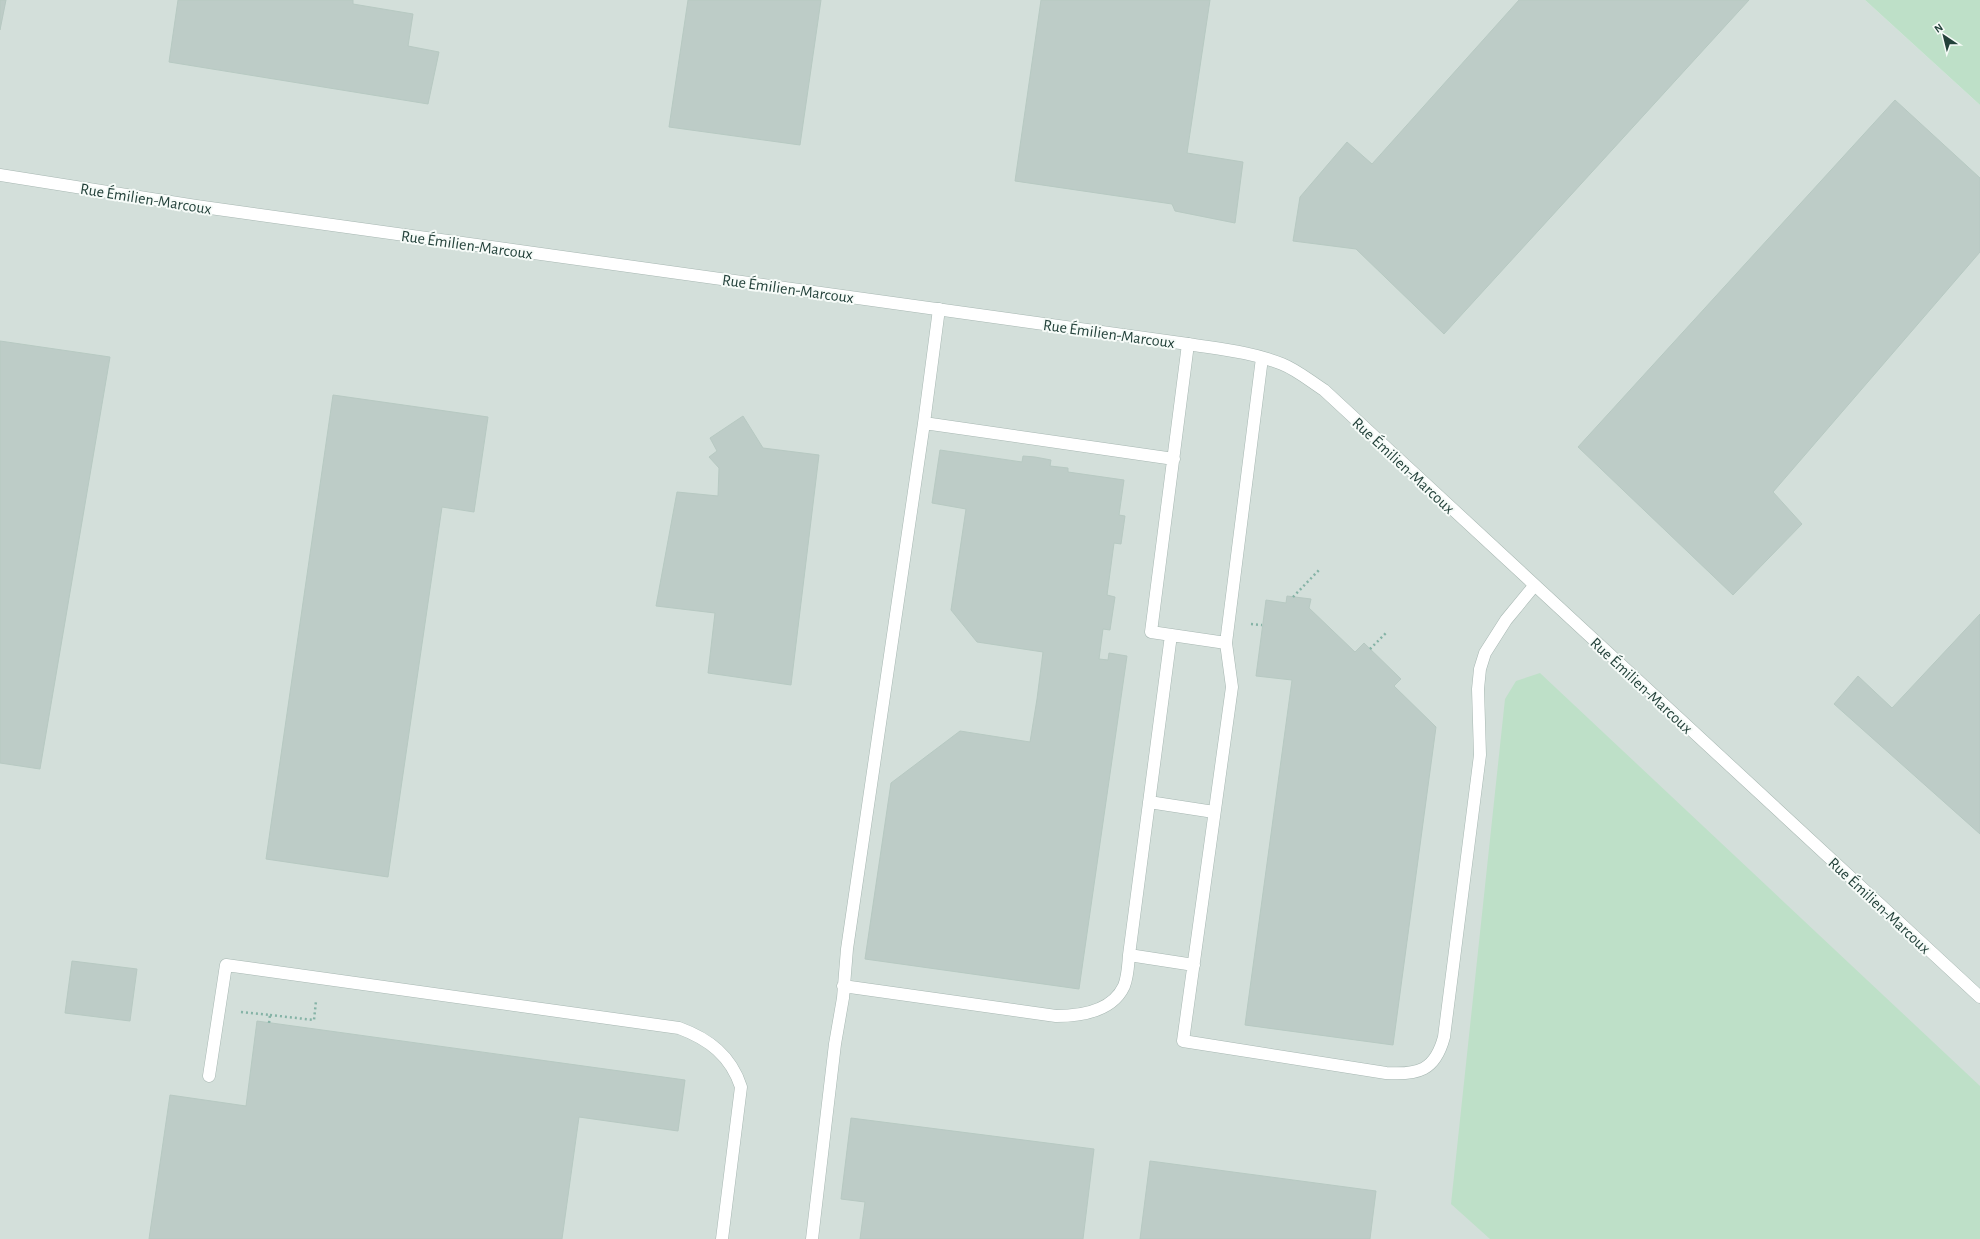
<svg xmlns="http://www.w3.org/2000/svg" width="1980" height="1239" font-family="'Alegreya Sans',sans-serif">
  <rect width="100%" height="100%" fill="#e5efeb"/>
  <!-- built -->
  <path fill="#d3dfda" d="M 0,0 L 1865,0 L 1980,105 L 1980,1239 L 0,1239 Z"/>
  <!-- green -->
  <path fill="#bee0c8" d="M 1865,0 L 1980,0 L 1980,105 Z
    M 1540,673 L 1980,1086 L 1980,1239 L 1490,1239 L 1451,1204 L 1505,699 L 1516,681 Z"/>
  <!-- building -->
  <path fill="#bdccc7" stroke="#b7c9c2" d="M 0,0 L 6,0 L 0,30 Z
    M 178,0 L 353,0 L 353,4 L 413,14 L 408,46 L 439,52 L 428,104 L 169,62 Z
    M 688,0 L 821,0 L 800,145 L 669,127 Z
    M 1041,0 L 1210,0 L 1187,153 L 1243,162 L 1235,223 L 1175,211 L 1172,204 L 1015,181 Z
    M 1519,0 L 1749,0 L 1444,334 L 1356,249 L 1293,241 L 1300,197 L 1347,142 L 1372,164 Z
    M 1895,100 L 1980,178 L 1980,252 L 1773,492 L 1802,524 L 1733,595 L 1578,447 Z
    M 0,341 L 110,357 L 40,769 L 0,763 Z
    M 333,395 L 488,417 L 474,512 L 442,507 L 388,877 L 266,859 Z
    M 743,416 L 763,448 L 819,455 L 791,685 L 708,673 L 715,613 L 656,606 L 677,492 L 718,496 L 719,468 L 709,457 L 717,451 L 710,438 Z
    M 940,450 L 1022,462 L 1023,456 L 1035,457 L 1051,460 L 1050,466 L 1068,468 L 1068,472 L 1124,480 L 1119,515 L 1125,516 L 1121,544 L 1114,543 L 1107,595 L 1115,597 L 1110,630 L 1103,629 L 1099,659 L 1108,660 L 1109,653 L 1127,656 L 1079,989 L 865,959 L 891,783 L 960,731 L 1030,742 L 1037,699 L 1043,652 L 977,642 L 951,610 L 966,509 L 932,503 Z
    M 1287,596 L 1311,599 L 1309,608 L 1355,652 L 1364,643 L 1401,679 L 1394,686 L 1436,727 L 1393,1045 L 1245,1025 L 1292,680 L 1256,676 L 1266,600 L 1286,603 Z
    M 1980,614 L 1980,834 L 1834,704 L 1858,676 L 1892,708 Z
    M 72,961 L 137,969 L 130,1021 L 65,1013 Z
    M 257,1021 L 685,1080 L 678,1131 L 579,1117 L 562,1239 L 149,1239 L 170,1095 L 246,1106 Z
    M 851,1118 L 1094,1149 L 1083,1239 L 860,1239 L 865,1202 L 841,1199 Z
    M 1150,1161 L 1376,1191 L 1370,1239 L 1140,1239 Z"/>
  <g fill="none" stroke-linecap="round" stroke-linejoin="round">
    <!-- service casing -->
    <g stroke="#a7b7b2" stroke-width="13">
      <path id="service" d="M 939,309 L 924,423 L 1174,459
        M 1188,344 L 1151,632 L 1226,643
        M 1262,358 L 1226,643 L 1232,687 L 1183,1041 L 1386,1073 C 1418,1075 1435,1071 1444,1037 L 1480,755 L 1478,689 L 1480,669 L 1485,653 L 1506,620 L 1534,586
        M 1171,635 L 1129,955 L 1194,965
        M 1149,802 L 1214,812
        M 843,986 L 1056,1016 C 1080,1016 1112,1012 1124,986 C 1128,976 1128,966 1129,955
        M 209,1076 L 226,965 L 679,1028 C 709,1039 731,1056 741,1087 L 722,1239
        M 812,1239 L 835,1044 L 843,998 L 847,949 L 924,423"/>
    </g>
    <!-- minor casing -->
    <g stroke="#a7b7b2" stroke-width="13">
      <path id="minor" d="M 0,175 L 196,206 L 1188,344 C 1219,349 1252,352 1282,364 C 1297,370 1310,381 1324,390 L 1980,997"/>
    </g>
    <!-- path -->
    <path stroke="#85b3a6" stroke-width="2.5" stroke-dasharray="2 3" stroke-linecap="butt" d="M 1293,597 L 1319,570
      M 1251,624 L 1262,625
      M 1370,649 L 1386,633
      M 241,1012 L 270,1015 L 269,1023
      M 270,1015 L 314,1020 L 316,1001"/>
    <!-- service -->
    <use href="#service" stroke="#fff" stroke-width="12"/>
    <!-- minor -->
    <use href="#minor" stroke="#fff" stroke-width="12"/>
  </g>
  <g text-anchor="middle" stroke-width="4" stroke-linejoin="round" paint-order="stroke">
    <!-- street labels -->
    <g font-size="16" fill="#23413a" stroke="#f6fbf8">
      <text transform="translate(146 198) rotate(9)" y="6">Rue Émilien-Marcoux</text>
      <text transform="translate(467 244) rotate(8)" y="6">Rue Émilien-Marcoux</text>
      <text transform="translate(788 288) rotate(8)" y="6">Rue Émilien-Marcoux</text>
      <text transform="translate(1109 333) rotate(8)" y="6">Rue Émilien-Marcoux</text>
      <text transform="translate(1404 465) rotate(43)" y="6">Rue Émilien-Marcoux</text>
      <text transform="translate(1642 685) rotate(43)" y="6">Rue Émilien-Marcoux</text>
      <text transform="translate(1880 905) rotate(43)" y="6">Rue Émilien-Marcoux</text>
    </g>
  </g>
  <!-- north arrow -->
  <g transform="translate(1944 36) rotate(325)" stroke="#f6fbf8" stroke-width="3" paint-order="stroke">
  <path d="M0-3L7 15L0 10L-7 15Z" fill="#23413a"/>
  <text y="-6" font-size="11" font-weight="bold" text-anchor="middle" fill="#23413a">N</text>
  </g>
</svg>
